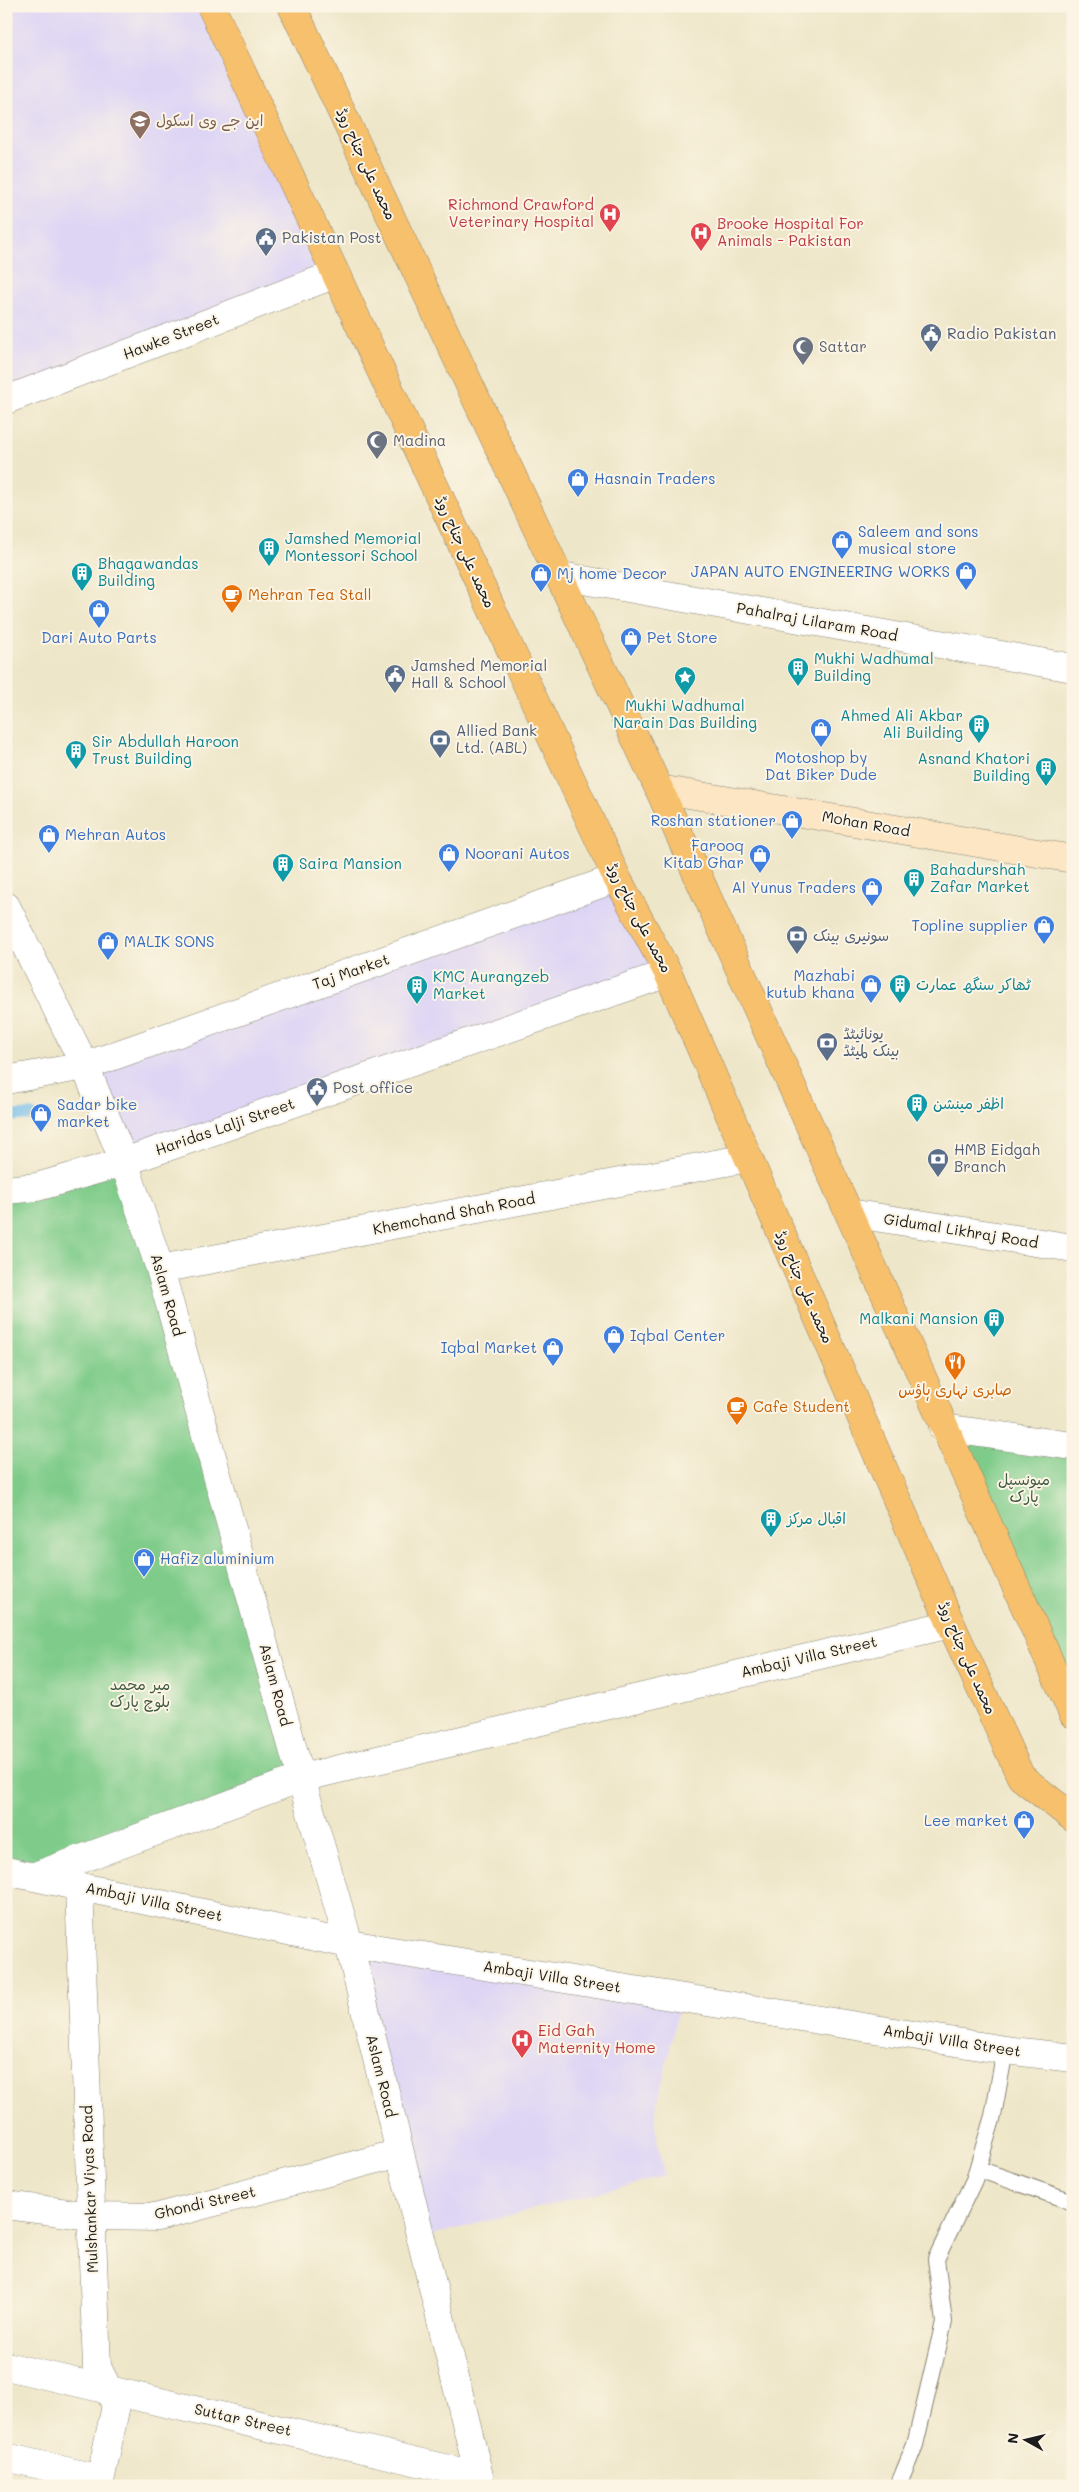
<svg xmlns="http://www.w3.org/2000/svg" width="1079" height="2492" font-family="Mali,'Playpen Sans Arabic',sans-serif">
  <rect width="100%" height="100%" fill="#fcf5e5"/>
  <filter id="ink" filterUnits="userSpaceOnUse"><feTurbulence type="fractalNoise" baseFrequency=".02" numOctaves="2"/><feDisplacementMap in="SourceGraphic" scale="10" xChannelSelector="R" yChannelSelector="G"/><feConvolveMatrix kernelMatrix="1 2 1 2 8 2 1 2 1" color-interpolation-filters="sRGB"/></filter>
  <filter id="wash" filterUnits="userSpaceOnUse"><feTurbulence type="fractalNoise" baseFrequency=".0096" numOctaves="4" result="noise"/><feDisplacementMap in="SourceGraphic" scale="20" xChannelSelector="R" yChannelSelector="G"/><feGaussianBlur stdDeviation="1.12" result="paint"/><feColorMatrix in="noise" values="0 0 0 0 0 0 0 0 0 0 0 0 0 0 0 0 0 1.4 0 .05"/><feComposite in="paint" operator="in"/></filter>
  <g filter="url(#wash)">
    <rect width="100%" height="100%" fill="#eee6c8"/>
    <!-- built -->
    <path fill="#ded5f5" d="M 6,6 L 211,6 L 336,274 L 6,400 Z
      M 617,878 L 668,973 L 124,1162 L 85,1066 Z
      M 349,1944 L 681,1997 L 654,2120 L 664,2176 L 421,2238 Z"/>
    <!-- green -->
    <path fill="#7fcc8a" stroke="#4e7453" d="M 124,1162 L 301,1778 L 35,1875 L 6,1870 L 6,1190 Z
      M 943,1428 L 1073,1446 L 1073,1714 Z"/>
    <g fill="none" stroke-linecap="round" stroke-linejoin="round">
      <!-- stream -->
      <path stroke="#6fbce9" stroke-width="11" d="M 6,1116 L 32,1115"/>
    </g>
  </g>
  <g filter="url(#ink)">
    <g fill="none" stroke-linecap="round" stroke-linejoin="round">
      <!-- lane casing -->
      <g stroke="#858172" stroke-width="18">
        <path id="lane" d="M 978,2169 L 1070,2201
          M 898,2486 L 915,2445 L 944,2322 L 936,2259 L 974,2180 L 993,2116 L 1005,2050"/>
      </g>
      <!-- street casing -->
      <g stroke="#858172" stroke-width="29">
        <path id="street" d="M 6,400 L 336,274
          M 561,576 L 1073,668
          M 6,906 L 85,1066 L 124,1162 L 160,1269 L 301,1778 L 349,1944 L 479,2476 L 478,2486
          M 6,1080 L 85,1066 L 617,878
          M 6,1190 L 37,1187 L 124,1162 L 668,973
          M 849,1213 L 1073,1248
          M 160,1269 L 747,1158
          M 943,1428 L 1073,1446
          M 6,1871 L 349,1944 L 1005,2050 L 1073,2058
          M 35,1876 L 301,1778 L 951,1624
          M 79,1886 L 97,2367 L 116,2405 L 99,2486
          M 6,2205 L 91,2216 L 158,2217 L 400,2153
          M 6,2366 L 479,2476
          M 6,2457 L 100,2479"/>
      </g>
      <!-- secondary casing -->
      <g stroke="#858172" stroke-width="29">
        <path id="secondary" d="M 659,789 L 1073,859"/>
      </g>
      <!-- highway casing -->
      <g stroke="#858172" stroke-width="29">
        <path id="highway" d="M 211,6 L 617,878 L 668,973 L 951,1624 L 1021,1777 L 1073,1818
          M 292,6 L 659,789 L 1073,1714"/>
      </g>
      <!-- lane -->
      <use href="#lane" stroke="#fff" stroke-width="16"/>
      <!-- street -->
      <use href="#street" stroke="#fff" stroke-width="28"/>
      <!-- secondary -->
      <use href="#secondary" stroke="#fce6c4" stroke-width="28"/>
      <!-- highway -->
      <use href="#highway" stroke="#f7c06c" stroke-width="28"/>
    </g>
  </g>
  <!-- icons -->
  <defs>
    <g id="school-pin" transform="scale(1.125)"><path d="M0 17L-7.5 6A9.5 9.5 0 1 1 7.5 6Z" fill="#8d6e63" stroke="#fcf5e5"/><path d="M0-5L7-2L0 1L-7-2ZM-4 1L0 2.5L4 1V4Q0 6-4 4Z" fill="#fff"/></g>
    <g id="hospital-pin" transform="scale(1.125)"><path d="M0 17L-7.5 6A9.5 9.5 0 1 1 7.5 6Z" fill="#e0444e" stroke="#fcf5e5"/><path d="M-5-5h3v3.5h4V-5h3V5h-3V1.5h-4V5h-3Z" fill="#fff"/></g>
    <g id="civic-pin" transform="scale(1.125)"><path d="M0 17L-7.5 6A9.5 9.5 0 1 1 7.5 6Z" fill="#5c6f8a" stroke="#fcf5e5"/><path d="M-.6-6.5H3V-4.5H.6V-3L4-1V1h2V6H-6V1h2V-1L-.6-3ZM-1.2 2.5V6h2.4V2.5Z" fill="#fff"/></g>
    <g id="mosque-pin" transform="scale(1.125)"><path d="M0 17L-7.5 6A9.5 9.5 0 1 1 7.5 6Z" fill="#6b7280" stroke="#fcf5e5"/><path d="M3.5-4.9A6 6 0 1 0 3.5 4.9A5 5 0 1 1 3.5-4.9Z" fill="#fff"/></g>
    <g id="shop-pin" transform="scale(1.125)"><path d="M0 17L-7.5 6A9.5 9.5 0 1 1 7.5 6Z" fill="#3f7fe0" stroke="#fcf5e5"/><path d="M-5-2.5h2.3a2.7 3.5 0 0 1 5.4 0H5L5.5 6h-11ZM-1.5-2.5h3a1.5 2.3 0 0 0-3 0Z" fill="#fff"/></g>
    <g id="building-pin" transform="scale(1.125)"><path d="M0 17L-7.5 6A9.5 9.5 0 1 1 7.5 6Z" fill="#0f9aa8" stroke="#fcf5e5"/><path d="M-4-6H4V6H1V3H-1V6H-4ZM-2.5-4.3h1.7v1.8h-1.7ZM.8-4.3h1.7v1.8H.8ZM-2.5-1h1.7V.8h-1.7ZM.8-1h1.7V.8H.8Z" fill="#fff"/></g>
    <g id="cafe-pin" transform="scale(1.125)"><path d="M0 17L-7.5 6A9.5 9.5 0 1 1 7.5 6Z" fill="#e8710a" stroke="#fcf5e5"/><path d="M-5.5-4.5H6V0H3Q3 3.5 0 3.5H-2.5Q-5.5 3.5-5.5 0ZM3-3.2v2h1.7v-2ZM-6 4.5H4V6H-6Z" fill="#fff"/></g>
    <g id="sight-pin" transform="scale(1.125)"><path d="M0 17L-7.5 6A9.5 9.5 0 1 1 7.5 6Z" fill="#0f9aa8" stroke="#fcf5e5"/><path d="M0-6L1.8-2.2L6-1.7L2.9 1.2L3.7 5.4L0 3.3L-3.7 5.4L-2.9 1.2L-6-1.7L-1.8-2.2Z" fill="#fff"/></g>
    <g id="bank-pin" transform="scale(1.125)"><path d="M0 17L-7.5 6A9.5 9.5 0 1 1 7.5 6Z" fill="#5c6f8a" stroke="#fcf5e5"/><path d="M-6-4H6V4H-6ZM0-2.3a2.3 2.3 0 1 0 0 4.6a2.3 2.3 0 1 0 0-4.6Z" fill="#fff"/></g>
    <g id="restaurant-pin" transform="scale(1.125)"><path d="M0 17L-7.5 6A9.5 9.5 0 1 1 7.5 6Z" fill="#e8710a" stroke="#fcf5e5"/><path d="M-5-6h1v4h1v-4h1v4h1v-4h1v5L-1.5 .5V6h-2V.5L-5-1ZM5-6V6H3V1.5H1.5Q1.5-4 5-6Z" fill="#fff"/></g>
  </defs>
  <g fill-rule="evenodd">
    <use href="#school-pin" x="140" y="121"/>
    <use href="#hospital-pin" x="610" y="214"/>
    <use href="#hospital-pin" x="701" y="233"/>
    <use href="#civic-pin" x="266" y="238"/>
    <use href="#civic-pin" x="931" y="334"/>
    <use href="#mosque-pin" x="803" y="347"/>
    <use href="#mosque-pin" x="377" y="441"/>
    <use href="#shop-pin" x="578" y="479"/>
    <use href="#shop-pin" x="842" y="541"/>
    <use href="#building-pin" x="269" y="548"/>
    <use href="#shop-pin" x="966" y="572"/>
    <use href="#building-pin" x="82" y="573"/>
    <use href="#shop-pin" x="541" y="574"/>
    <use href="#cafe-pin" x="232" y="595"/>
    <use href="#shop-pin" x="99" y="610"/>
    <use href="#shop-pin" x="631" y="638"/>
    <use href="#building-pin" x="798" y="668"/>
    <use href="#civic-pin" x="395" y="675"/>
    <use href="#sight-pin" x="685" y="677"/>
    <use href="#building-pin" x="979" y="725"/>
    <use href="#shop-pin" x="821" y="729"/>
    <use href="#bank-pin" x="440" y="740"/>
    <use href="#building-pin" x="76" y="751"/>
    <use href="#building-pin" x="1046" y="768"/>
    <use href="#shop-pin" x="792" y="821"/>
    <use href="#shop-pin" x="49" y="835"/>
    <use href="#shop-pin" x="449" y="854"/>
    <use href="#shop-pin" x="760" y="855"/>
    <use href="#building-pin" x="283" y="864"/>
    <use href="#building-pin" x="914" y="879"/>
    <use href="#shop-pin" x="872" y="888"/>
    <use href="#shop-pin" x="1044" y="926"/>
    <use href="#bank-pin" x="797" y="936"/>
    <use href="#shop-pin" x="108" y="942"/>
    <use href="#shop-pin" x="871" y="985"/>
    <use href="#building-pin" x="900" y="985"/>
    <use href="#building-pin" x="417" y="986"/>
    <use href="#bank-pin" x="827" y="1043"/>
    <use href="#civic-pin" x="317" y="1088"/>
    <use href="#building-pin" x="917" y="1104"/>
    <use href="#shop-pin" x="41" y="1114"/>
    <use href="#bank-pin" x="938" y="1159"/>
    <use href="#building-pin" x="994" y="1319"/>
    <use href="#shop-pin" x="614" y="1336"/>
    <use href="#shop-pin" x="553" y="1348"/>
    <use href="#restaurant-pin" x="955" y="1362"/>
    <use href="#cafe-pin" x="737" y="1407"/>
    <use href="#building-pin" x="771" y="1519"/>
    <use href="#shop-pin" x="144" y="1559"/>
    <use href="#shop-pin" x="1024" y="1821"/>
    <use href="#hospital-pin" x="522" y="2040"/>
  </g>
  <g text-anchor="middle" stroke-width="4" stroke-linejoin="round" paint-order="stroke">
    <!-- education labels -->
    <g font-size="15" fill="#785e54" stroke="#fcf5e5" text-anchor="start">
      <text x="156" y="126">این جے وی اسکول</text>
    </g>
    <!-- street labels -->
    <g font-size="15" fill="#1c1c1c" stroke="#fcf5e5">
      <text transform="translate(366 164) rotate(65)" y="5">محمد علی جناح روڈ</text>
      <text transform="translate(171 337) rotate(-21)" y="5">Hawke Street</text>
      <text transform="translate(465 552) rotate(65)" y="5">محمد علی جناح روڈ</text>
      <text transform="translate(817 622) rotate(10)" y="5">Pahalraj Lilaram Road</text>
      <text transform="translate(866 824) rotate(10)" y="5">Mohan Road</text>
      <text transform="translate(639 918) rotate(62)" y="5">محمد علی جناح روڈ</text>
      <text transform="translate(351 972) rotate(-19)" y="5">Taj Market</text>
      <text transform="translate(225 1127) rotate(-19)" y="5">Haridas Lalji Street</text>
      <text transform="translate(454 1214) rotate(-11)" y="5">Khemchand Shah Road</text>
      <text transform="translate(961 1231) rotate(9)" y="5">Gidumal Likhraj Road</text>
      <text transform="translate(804 1287) rotate(66)" y="5">محمد علی جناح روڈ</text>
      <text transform="translate(167 1295) rotate(74)" y="5">Aslam Road</text>
      <text transform="translate(809 1657) rotate(-13)" y="5">Ambaji Villa Street</text>
      <text transform="translate(967 1658) rotate(66)" y="5">محمد علی جناح روڈ</text>
      <text transform="translate(275 1685) rotate(75)" y="5">Aslam Road</text>
      <text transform="translate(154 1902) rotate(12)" y="5">Ambaji Villa Street</text>
      <text transform="translate(552 1977) rotate(9)" y="5">Ambaji Villa Street</text>
      <text transform="translate(952 2041) rotate(9)" y="5">Ambaji Villa Street</text>
      <text transform="translate(381 2076) rotate(76)" y="5">Aslam Road</text>
      <text transform="translate(90 2189) rotate(-92)" y="5">Mulshankar Viyas Road</text>
      <text transform="translate(205 2203) rotate(-13)" y="5">Ghondi Street</text>
      <text transform="translate(243 2420) rotate(13)" y="5">Suttar Street</text>
    </g>
    <!-- health labels -->
    <g font-size="15" fill="#be3a42" stroke="#fcf5e5" text-anchor="start">
      <text x="594" y="210" text-anchor="end">Richmond Crawford<tspan x="594" dy="17">Veterinary Hospital</tspan></text>
      <text x="717" y="229">Brooke Hospital For<tspan x="717" dy="17">Animals - Pakistan</tspan></text>
      <text x="538" y="2036">Eid Gah<tspan x="538" dy="17">Maternity Home</tspan></text>
    </g>
    <!-- service labels -->
    <g font-size="15" fill="#4e5e75" stroke="#fcf5e5" text-anchor="start">
      <text x="282" y="243">Pakistan Post</text>
      <text x="947" y="339">Radio Pakistan</text>
      <text x="411" y="671">Jamshed Memorial<tspan x="411" dy="17">Hall &amp; School</tspan></text>
      <text x="456" y="736">Allied Bank<tspan x="456" dy="17">Ltd. (ABL)</tspan></text>
      <text x="813" y="941">سونیری بینک</text>
      <text x="843" y="1039">یونائیٹڈ<tspan x="843" dy="17">بینک لمیٹڈ</tspan></text>
      <text x="333" y="1093">Post office</text>
      <text x="954" y="1155">HMB Eidgah<tspan x="954" dy="17">Branch</tspan></text>
    </g>
    <!-- worship labels -->
    <g font-size="15" fill="#5b616d" stroke="#fcf5e5" text-anchor="start">
      <text x="819" y="352">Sattar</text>
      <text x="393" y="446">Madina</text>
    </g>
    <!-- shop labels -->
    <g font-size="15" fill="#366cbe" stroke="#fcf5e5" text-anchor="start">
      <text x="594" y="484">Hasnain Traders</text>
      <text x="858" y="537">Saleem and sons<tspan x="858" dy="17">musical store</tspan></text>
      <text x="950" y="577" text-anchor="end">JAPAN AUTO ENGINEERING WORKS</text>
      <text x="557" y="579">Mj home Decor</text>
      <text x="99" y="643" text-anchor="middle">Dari Auto Parts</text>
      <text x="647" y="643">Pet Store</text>
      <text x="821" y="763" text-anchor="middle">Motoshop by<tspan x="821" dy="17">Dat Biker Dude</tspan></text>
      <text x="776" y="826" text-anchor="end">Roshan stationer</text>
      <text x="65" y="840">Mehran Autos</text>
      <text x="744" y="851" text-anchor="end">Farooq<tspan x="744" dy="17">Kitab Ghar</tspan></text>
      <text x="465" y="859">Noorani Autos</text>
      <text x="856" y="893" text-anchor="end">Al Yunus Traders</text>
      <text x="1028" y="931" text-anchor="end">Topline supplier</text>
      <text x="124" y="947">MALIK SONS</text>
      <text x="855" y="981" text-anchor="end">Mazhabi<tspan x="855" dy="17">kutub khana</tspan></text>
      <text x="57" y="1110">Sadar bike<tspan x="57" dy="17">market</tspan></text>
      <text x="630" y="1341">Iqbal Center</text>
      <text x="537" y="1353" text-anchor="end">Iqbal Market</text>
      <text x="160" y="1564">Hafiz aluminium</text>
      <text x="1008" y="1826" text-anchor="end">Lee market</text>
    </g>
    <!-- culture labels -->
    <g font-size="15" fill="#0d838f" stroke="#fcf5e5" text-anchor="start">
      <text x="285" y="544">Jamshed Memorial<tspan x="285" dy="17">Montessori School</tspan></text>
      <text x="98" y="569">Bhagawandas<tspan x="98" dy="17">Building</tspan></text>
      <text x="814" y="664">Mukhi Wadhumal<tspan x="814" dy="17">Building</tspan></text>
      <text x="685" y="711" text-anchor="middle">Mukhi Wadhumal<tspan x="685" dy="17">Narain Das Building</tspan></text>
      <text x="963" y="721" text-anchor="end">Ahmed Ali Akbar<tspan x="963" dy="17">Ali Building</tspan></text>
      <text x="92" y="747">Sir Abdullah Haroon<tspan x="92" dy="17">Trust Building</tspan></text>
      <text x="1030" y="764" text-anchor="end">Asnand Khatori<tspan x="1030" dy="17">Building</tspan></text>
      <text x="299" y="869">Saira Mansion</text>
      <text x="930" y="875">Bahadurshah<tspan x="930" dy="17">Zafar Market</tspan></text>
      <text x="433" y="982">KMC Aurangzeb<tspan x="433" dy="17">Market</tspan></text>
      <text x="916" y="990">ٹھاکر سنگھ عمارت</text>
      <text x="933" y="1109">اظفر مینشن</text>
      <text x="978" y="1324" text-anchor="end">Malkani Mansion</text>
      <text x="787" y="1524">اقبال مرکز</text>
    </g>
    <!-- food labels -->
    <g font-size="15" fill="#c56008" stroke="#fcf5e5" text-anchor="start">
      <text x="248" y="600">Mehran Tea Stall</text>
      <text x="955" y="1395" text-anchor="middle">صابری نہاری ہاؤس</text>
      <text x="753" y="1412">Cafe Student</text>
    </g>
    <!-- park labels -->
    <g font-size="15" fill="#3f5a42" stroke="#fcf5e5">
      <text x="1024" y="1485">میونسپل<tspan x="1024" dy="17">پارک</tspan></text>
      <text x="140" y="1690">میر محمد<tspan x="140" dy="17">بلوچ پارک</tspan></text>
    </g>
  </g>
  <!-- margin -->
  <rect width="1079" height="2492" fill="none" stroke="#fcf5e5" stroke-width="25"/>
  <!-- north arrow -->
  <g transform="translate(1026 2440) rotate(278)" stroke="#fcf5e5" stroke-width="4" paint-order="stroke">
  <path d="M0-4L9 19L0 12L-9 19Z" fill="#1c1c1c"/>
  <text y="-8" font-size="14" font-weight="bold" text-anchor="middle" fill="#1c1c1c">N</text>
  </g>
</svg>
